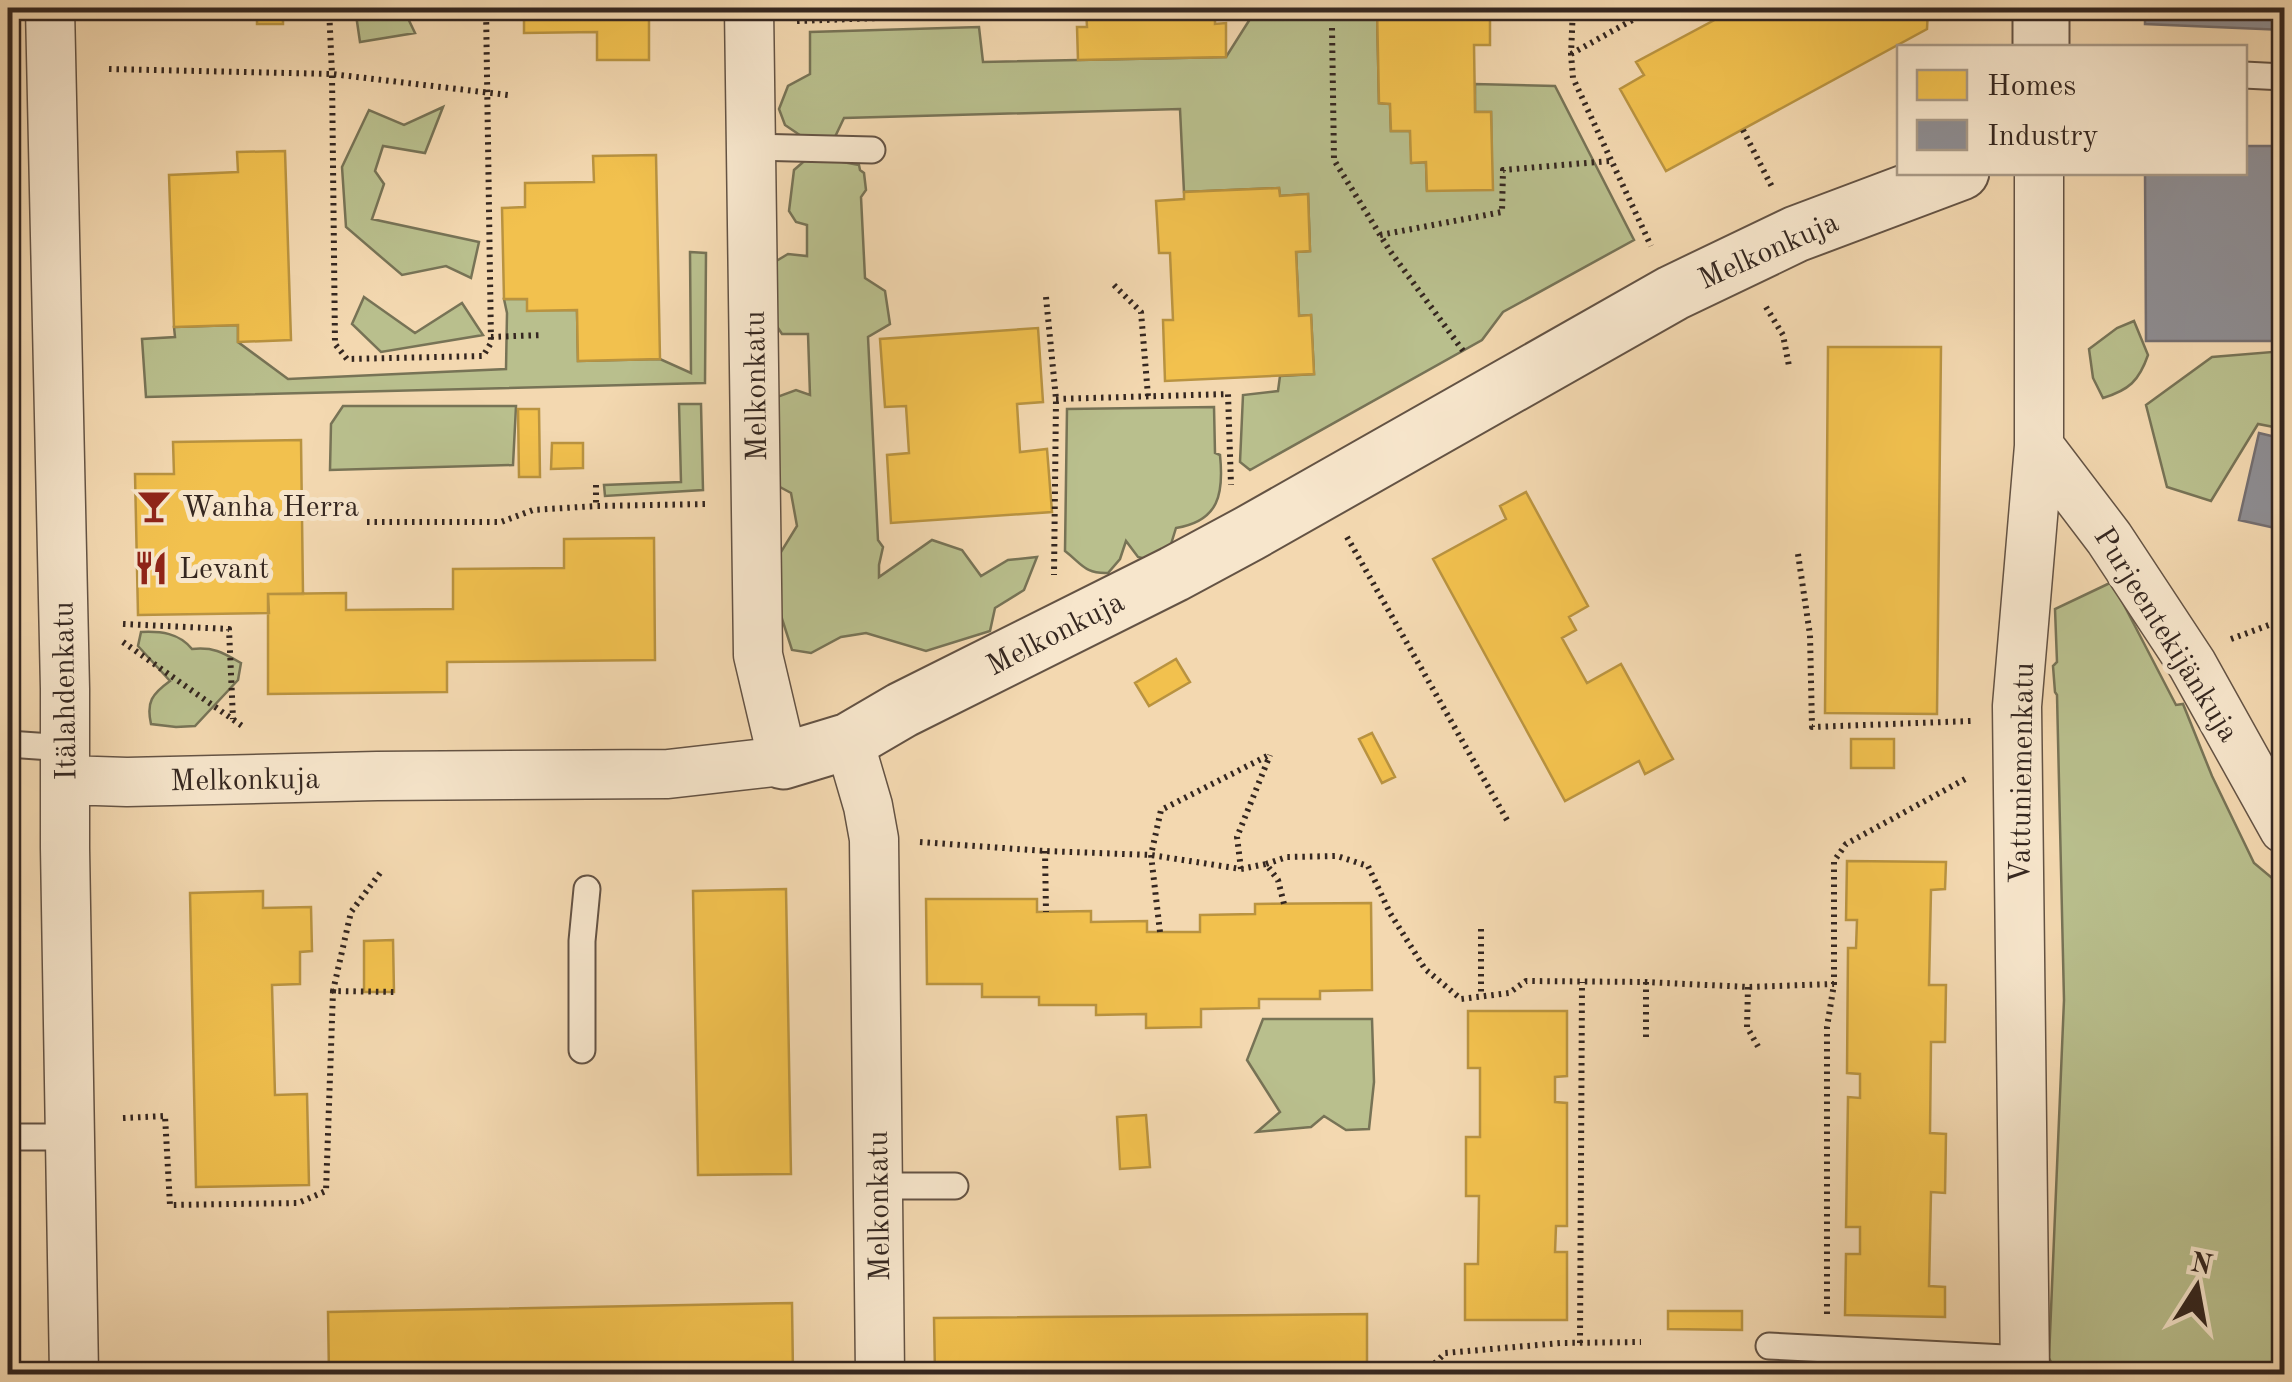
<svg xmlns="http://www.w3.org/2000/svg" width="2292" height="1382" font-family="'Old Standard TT',serif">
  <rect width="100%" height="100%" fill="#f3d8b0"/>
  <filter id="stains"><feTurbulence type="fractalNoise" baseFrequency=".002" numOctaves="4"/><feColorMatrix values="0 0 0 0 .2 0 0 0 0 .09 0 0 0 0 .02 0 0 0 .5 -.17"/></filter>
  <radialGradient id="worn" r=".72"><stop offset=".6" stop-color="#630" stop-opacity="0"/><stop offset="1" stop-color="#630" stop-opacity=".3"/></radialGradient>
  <!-- green -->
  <path fill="#b9bf8d" stroke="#777356" stroke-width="2.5" d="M 355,8 L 403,8 L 415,33 L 360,42 Z
    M 1257,8 L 1377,8 L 1379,103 L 1390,104 L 1391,131 L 1410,131 L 1412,163 L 1426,162 L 1427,190 L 1492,189 L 1491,112 L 1475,112 L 1475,84 L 1555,86 L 1634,240 L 1503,312 L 1482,340 L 1250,470 L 1240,462 L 1243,395 L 1278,391 L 1280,376 L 1314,374 L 1311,315 L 1299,316 L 1296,252 L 1310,251 L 1308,194 L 1280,196 L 1279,188 L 1184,192 L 1180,109 L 844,118 L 833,141 L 813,144 L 785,125 L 779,109 L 788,86 L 810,74 L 810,32 L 979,27 L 983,62 L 1226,57 Z
    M 443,107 L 425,153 L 383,146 L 375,171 L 384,184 L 372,219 L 479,242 L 471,278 L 446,266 L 402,275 L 346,227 L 342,167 L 369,110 L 404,125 Z
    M 810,156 L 859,165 L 860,170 L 864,173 L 866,190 L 861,197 L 865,278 L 885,291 L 890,324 L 868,337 L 878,540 L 883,547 L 879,565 L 879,577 L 932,540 L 962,550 L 981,576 L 1008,560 L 1037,557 L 1024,590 L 995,608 L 990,631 L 926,651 L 866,633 L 841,637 L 811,653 L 792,650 L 776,600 L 776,560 L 797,526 L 791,493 L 767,480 L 766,401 L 796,390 L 810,395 L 808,334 L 782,334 L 774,322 L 763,269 L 788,254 L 807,256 L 807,225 L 796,222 L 789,211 L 794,170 Z
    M 690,252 L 706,253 L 705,383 L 146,397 L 142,339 L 175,337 L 174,327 L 238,325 L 238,342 L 288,379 L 506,369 L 507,313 L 504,299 L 527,299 L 528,310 L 577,310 L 578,361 L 660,359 L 691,373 Z
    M 364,297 L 415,333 L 462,303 L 483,335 L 381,352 L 352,324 Z
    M 2134,321 L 2148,355 C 2139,381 2129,390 2103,398 L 2093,378 L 2089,349 L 2117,328 Z
    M 2284,351 L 2284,429 L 2258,424 L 2211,501 L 2167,487 L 2146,405 L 2212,357 Z
    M 679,404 L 701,404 L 703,490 L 605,496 L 604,485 L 681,482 Z
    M 343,406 L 516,406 L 513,465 L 330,470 L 331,424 Z
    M 1214,407 L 1215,453 L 1220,455 C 1224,494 1219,521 1176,528 L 1167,557 L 1158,562 L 1138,557 L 1126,541 L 1120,559 L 1108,573 C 1085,574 1082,564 1065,551 L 1067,409 Z
    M 2112,582 L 2176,705 L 2183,704 L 2212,776 L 2254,863 L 2284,888 L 2284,1374 L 2057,1374 L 2049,1358 L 2064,1000 L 2057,695 L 2055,692 L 2053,666 L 2057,662 L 2055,609 Z
    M 141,632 C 161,631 179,633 192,649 C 214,647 222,652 241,663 L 238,680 L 195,726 L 176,727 L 151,724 C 146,702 152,694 170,681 L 138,646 Z
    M 1263,1019 L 1372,1019 L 1374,1082 L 1369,1129 L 1346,1130 L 1324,1116 L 1311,1127 L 1257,1132 L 1280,1112 L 1247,1060 Z"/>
  <!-- homes -->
  <path fill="#f2c14e" stroke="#b99340" stroke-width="2.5" d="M 241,8 L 303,8 L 304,12 L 283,12 L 283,24 L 257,24 L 257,12 L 241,13 Z
    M 510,8 L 649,8 L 649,60 L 597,60 L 597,32 L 524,33 L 524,12 L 510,12 Z
    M 1086,8 L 1215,8 L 1215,24 L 1226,23 L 1226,57 L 1078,60 L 1077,27 L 1087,27 Z
    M 1377,8 L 1490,8 L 1490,45 L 1474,45 L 1475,112 L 1491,112 L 1493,190 L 1427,191 L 1426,162 L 1411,163 L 1410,131 L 1391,131 L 1390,104 L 1379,103 Z
    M 1737,8 L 1928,8 L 1927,29 L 1666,171 L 1620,89 L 1644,75 L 1636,62 Z
    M 285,151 L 291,340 L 238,342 L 238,325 L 174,327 L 169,175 L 238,172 L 237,152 Z
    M 656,155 L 660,359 L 578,361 L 577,310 L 527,311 L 527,299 L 504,299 L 502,208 L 525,207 L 525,183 L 594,182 L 593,156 Z
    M 1279,188 L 1280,196 L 1308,194 L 1310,251 L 1296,252 L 1299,316 L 1311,315 L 1314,374 L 1165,381 L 1163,320 L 1173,320 L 1170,253 L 1159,253 L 1156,201 L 1184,199 L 1184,192 Z
    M 1038,328 L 1043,402 L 1017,404 L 1020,452 L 1047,449 L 1052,512 L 891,523 L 887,455 L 909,453 L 906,406 L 885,407 L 880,339 Z
    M 1828,347 L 1941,347 L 1937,714 L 1825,713 Z
    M 518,409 L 539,409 L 540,477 L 519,477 Z
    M 301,440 L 303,594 L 268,594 L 269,613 L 138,615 L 135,474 L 174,474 L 173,442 Z
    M 552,443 L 583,443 L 583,468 L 551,469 Z
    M 1526,492 L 1588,606 L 1569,617 L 1576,630 L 1562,638 L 1587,683 L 1621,664 L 1673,759 L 1645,774 L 1639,761 L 1565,801 L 1433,559 L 1506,519 L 1500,506 Z
    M 654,538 L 655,660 L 447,662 L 447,692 L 268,694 L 268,594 L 346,593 L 346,610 L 453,609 L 453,569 L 564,568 L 564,539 Z
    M 1176,659 L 1190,682 L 1149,706 L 1135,683 Z
    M 1372,733 L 1395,777 L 1382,783 L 1359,739 Z
    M 1851,739 L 1894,739 L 1894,768 L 1851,768 Z
    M 1847,861 L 1946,862 L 1945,889 L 1931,890 L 1929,985 L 1946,985 L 1945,1042 L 1931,1042 L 1930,1133 L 1946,1134 L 1945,1193 L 1931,1192 L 1929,1286 L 1945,1287 L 1945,1317 L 1845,1315 L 1846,1254 L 1860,1254 L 1860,1227 L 1846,1227 L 1848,1097 L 1860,1098 L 1860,1074 L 1847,1073 L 1848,948 L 1856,948 L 1857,920 L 1846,920 Z
    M 786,889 L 791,1174 L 698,1175 L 693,891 Z
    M 263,891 L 263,908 L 311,907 L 312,951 L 300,952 L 300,984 L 272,985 L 275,1095 L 307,1094 L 309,1185 L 196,1187 L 190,893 Z
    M 926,899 L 1037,899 L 1037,912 L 1091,911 L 1091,922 L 1147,921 L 1147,932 L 1200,932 L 1200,915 L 1255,914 L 1255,904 L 1371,903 L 1372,990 L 1320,991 L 1320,999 L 1259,999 L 1259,1008 L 1201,1009 L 1201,1027 L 1146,1028 L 1146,1014 L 1096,1015 L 1096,1005 L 1039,1005 L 1039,997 L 982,997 L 982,984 L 927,984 Z
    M 393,940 L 394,992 L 364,992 L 364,941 Z
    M 1468,1011 L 1567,1011 L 1567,1076 L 1555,1077 L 1555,1102 L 1567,1103 L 1567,1226 L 1556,1226 L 1555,1252 L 1567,1252 L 1567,1320 L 1465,1320 L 1465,1264 L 1478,1264 L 1479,1196 L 1466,1196 L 1466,1137 L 1480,1137 L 1480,1068 L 1468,1068 Z
    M 1146,1115 L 1150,1167 L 1120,1169 L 1117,1117 Z
    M 792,1303 L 793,1374 L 329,1374 L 328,1312 Z
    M 1668,1311 L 1742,1311 L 1742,1330 L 1668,1329 Z
    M 1367,1314 L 1367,1374 L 935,1374 L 934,1318 Z"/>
  <!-- industry -->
  <path fill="#8d8d92" stroke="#736e70" stroke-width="2.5" d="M 2145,8 L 2284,8 L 2284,30 L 2145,24 Z
    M 2244,146 L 2284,146 L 2284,341 L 2146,341 L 2145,172 L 2244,172 Z
    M 2259,433 L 2284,439 L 2284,530 L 2239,520 Z"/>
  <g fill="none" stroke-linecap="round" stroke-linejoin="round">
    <!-- service casing -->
    <g stroke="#645344" stroke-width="29">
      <path id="service" d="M 2244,75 L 2284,77
        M 751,147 L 872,150
        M 8,744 L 66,748
        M 582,1050 L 582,941 L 587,889
        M 8,1137 L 70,1137
        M 877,1186 L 955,1186
        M 1769,1346 L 2025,1359"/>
    </g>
    <!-- minor casing -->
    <g stroke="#645344" stroke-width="51">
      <path id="minor" d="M 50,8 L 65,689 L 65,848 L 74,1374
        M 2039,446 L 2109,538 L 2192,664 L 2284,829
        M 849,741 L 868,806 L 874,839 L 880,1374
        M 66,780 L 127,782 L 377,776 L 668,774 L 783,761 L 758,655 L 749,8
        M 2025,1374 L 2017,706 L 2039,446 L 2039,172"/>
    </g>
    <!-- tertiary casing -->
    <g stroke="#645344" stroke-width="59">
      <path id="tertiary" d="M 2041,48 L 2041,8
        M 783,761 L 849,741 L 902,710 L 1174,574 L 1250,533 L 1673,293 L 1796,234 L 1961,172"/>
    </g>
    <!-- path -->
    <path stroke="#352720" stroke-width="6" stroke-dasharray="2.5 5" stroke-linecap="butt" d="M 329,8 L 332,74 L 335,344 L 347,359 L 483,356 L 491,343 L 486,8
      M 1573,8 L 1571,54 L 1573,78 L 1651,246
      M 797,21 L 991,14 L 995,8
      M 1332,28 L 1334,160 L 1390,251 L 1464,352
      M 1571,54 L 1654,8
      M 109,69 L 332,74 L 508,95
      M 1743,130 L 1772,187
      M 1380,235 L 1502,212 L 1503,170 L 1610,161
      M 1114,285 L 1141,312 L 1148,396
      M 1046,297 L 1056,399 L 1054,575
      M 1766,307 L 1783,335 L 1789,366
      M 491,337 L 542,335
      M 1056,399 L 1228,394 L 1231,485
      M 596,485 L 596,506 L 708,504
      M 367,522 L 501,522 L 533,510 L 596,506
      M 1347,537 L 1507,820
      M 1798,554 L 1810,635 L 1812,727 L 1971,721
      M 123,624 L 229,629 L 233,719
      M 2231,639 L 2269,625
      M 123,642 L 245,728
      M 920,842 L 1045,851 L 1151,855 L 1241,869 L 1266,864 L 1278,880 L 1284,904
      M 1045,851 L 1046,912
      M 1266,864 L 1287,857 L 1337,856 L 1368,866 L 1390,913 L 1425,969 L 1461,999 L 1509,993 L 1526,981 L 1646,982 L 1748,987 L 1834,984
      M 1241,869 L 1237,837 L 1270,755
      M 380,873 L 351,912 L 333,991 L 394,992
      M 1481,929 L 1481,996
      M 1160,932 L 1151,855 L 1161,810 L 1271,754
      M 1646,982 L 1646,1042
      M 1748,987 L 1747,1027 L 1760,1050
      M 123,1118 L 165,1116 L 170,1205 L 298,1203 L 326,1191 L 333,991
      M 1827,1314 L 1827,1027 L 1834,984 L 1834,861 L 1846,844 L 1967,778
      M 1580,1343 L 1582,982
      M 1424,1374 L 1445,1353 L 1561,1343 L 1641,1342"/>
    <!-- service -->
    <use href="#service" stroke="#f7e6cc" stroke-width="25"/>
    <!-- minor -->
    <use href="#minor" stroke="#f7e6cc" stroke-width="48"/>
    <!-- tertiary -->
    <use href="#tertiary" stroke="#f7e6cc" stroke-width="55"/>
  </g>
  <!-- icons -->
  <defs>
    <g id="bar-bare" transform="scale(2.7)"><path d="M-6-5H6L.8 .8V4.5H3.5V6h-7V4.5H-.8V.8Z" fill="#8f2418" stroke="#f7e6cc" stroke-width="2.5" paint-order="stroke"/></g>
    <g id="restaurant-bare" transform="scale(2.7)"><path d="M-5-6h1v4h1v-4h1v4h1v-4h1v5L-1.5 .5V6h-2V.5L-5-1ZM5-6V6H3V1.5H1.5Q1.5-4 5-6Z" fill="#8f2418" stroke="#f7e6cc" stroke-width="2.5" paint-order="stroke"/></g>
  </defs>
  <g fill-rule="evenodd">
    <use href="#bar-bare" x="154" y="506"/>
    <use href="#restaurant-bare" x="151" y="568"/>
  </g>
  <g text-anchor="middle" stroke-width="10" stroke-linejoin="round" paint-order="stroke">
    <!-- street labels -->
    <g font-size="30" fill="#352720" stroke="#f7e6cc">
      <text transform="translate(1768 250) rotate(-24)" y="10">Melkonkuja</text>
      <text transform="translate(755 386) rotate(-91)" y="10">Melkonkatu</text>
      <text transform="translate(1055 633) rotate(-27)" y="10">Melkonkuja</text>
      <text transform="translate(2167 634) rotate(58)" y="10">Purjeentekijänkuja</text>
      <text transform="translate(64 691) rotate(-91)" y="10">Itälahdenkatu</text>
      <text transform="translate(2021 773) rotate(-89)" y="10">Vattuniemenkatu</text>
      <text transform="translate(245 779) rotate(-1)" y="10">Melkonkuja</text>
      <text transform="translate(878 1206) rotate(-91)" y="10">Melkonkatu</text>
    </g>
    <!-- poi labels -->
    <g font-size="30" fill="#352720" stroke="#f7e6cc" text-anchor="start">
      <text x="182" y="516">Wanha Herra</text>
      <text x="179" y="578">Levant</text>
    </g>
  </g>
  <!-- margin -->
  <rect width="2292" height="1382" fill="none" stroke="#f3d8b0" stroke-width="40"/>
  <rect x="10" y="10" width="2272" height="1362" fill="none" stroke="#352720" stroke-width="5"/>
  <rect x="20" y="20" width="2252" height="1342" fill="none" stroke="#352720" stroke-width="2.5"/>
  <!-- legend -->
  <rect x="1897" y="45" width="350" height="130" fill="#f7e6cc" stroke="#a99a87" stroke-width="2.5"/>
  <rect x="1917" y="70" width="50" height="30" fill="#f2c14e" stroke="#a99a87" stroke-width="2.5"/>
  <text x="1987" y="95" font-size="30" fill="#352720">Homes</text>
  <rect x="1917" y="120" width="50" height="30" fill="#8d8d92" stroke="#a99a87" stroke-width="2.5"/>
  <text x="1987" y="145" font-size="30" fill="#352720">Industry</text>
  <!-- north arrow -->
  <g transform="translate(2197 1287) rotate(11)" stroke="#f7e6cc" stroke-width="8" paint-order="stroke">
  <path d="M0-8L18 38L0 25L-18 38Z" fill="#352720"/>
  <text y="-15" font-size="28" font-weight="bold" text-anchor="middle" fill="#352720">N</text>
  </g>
  <rect width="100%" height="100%" filter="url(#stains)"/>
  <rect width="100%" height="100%" fill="url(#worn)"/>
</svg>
